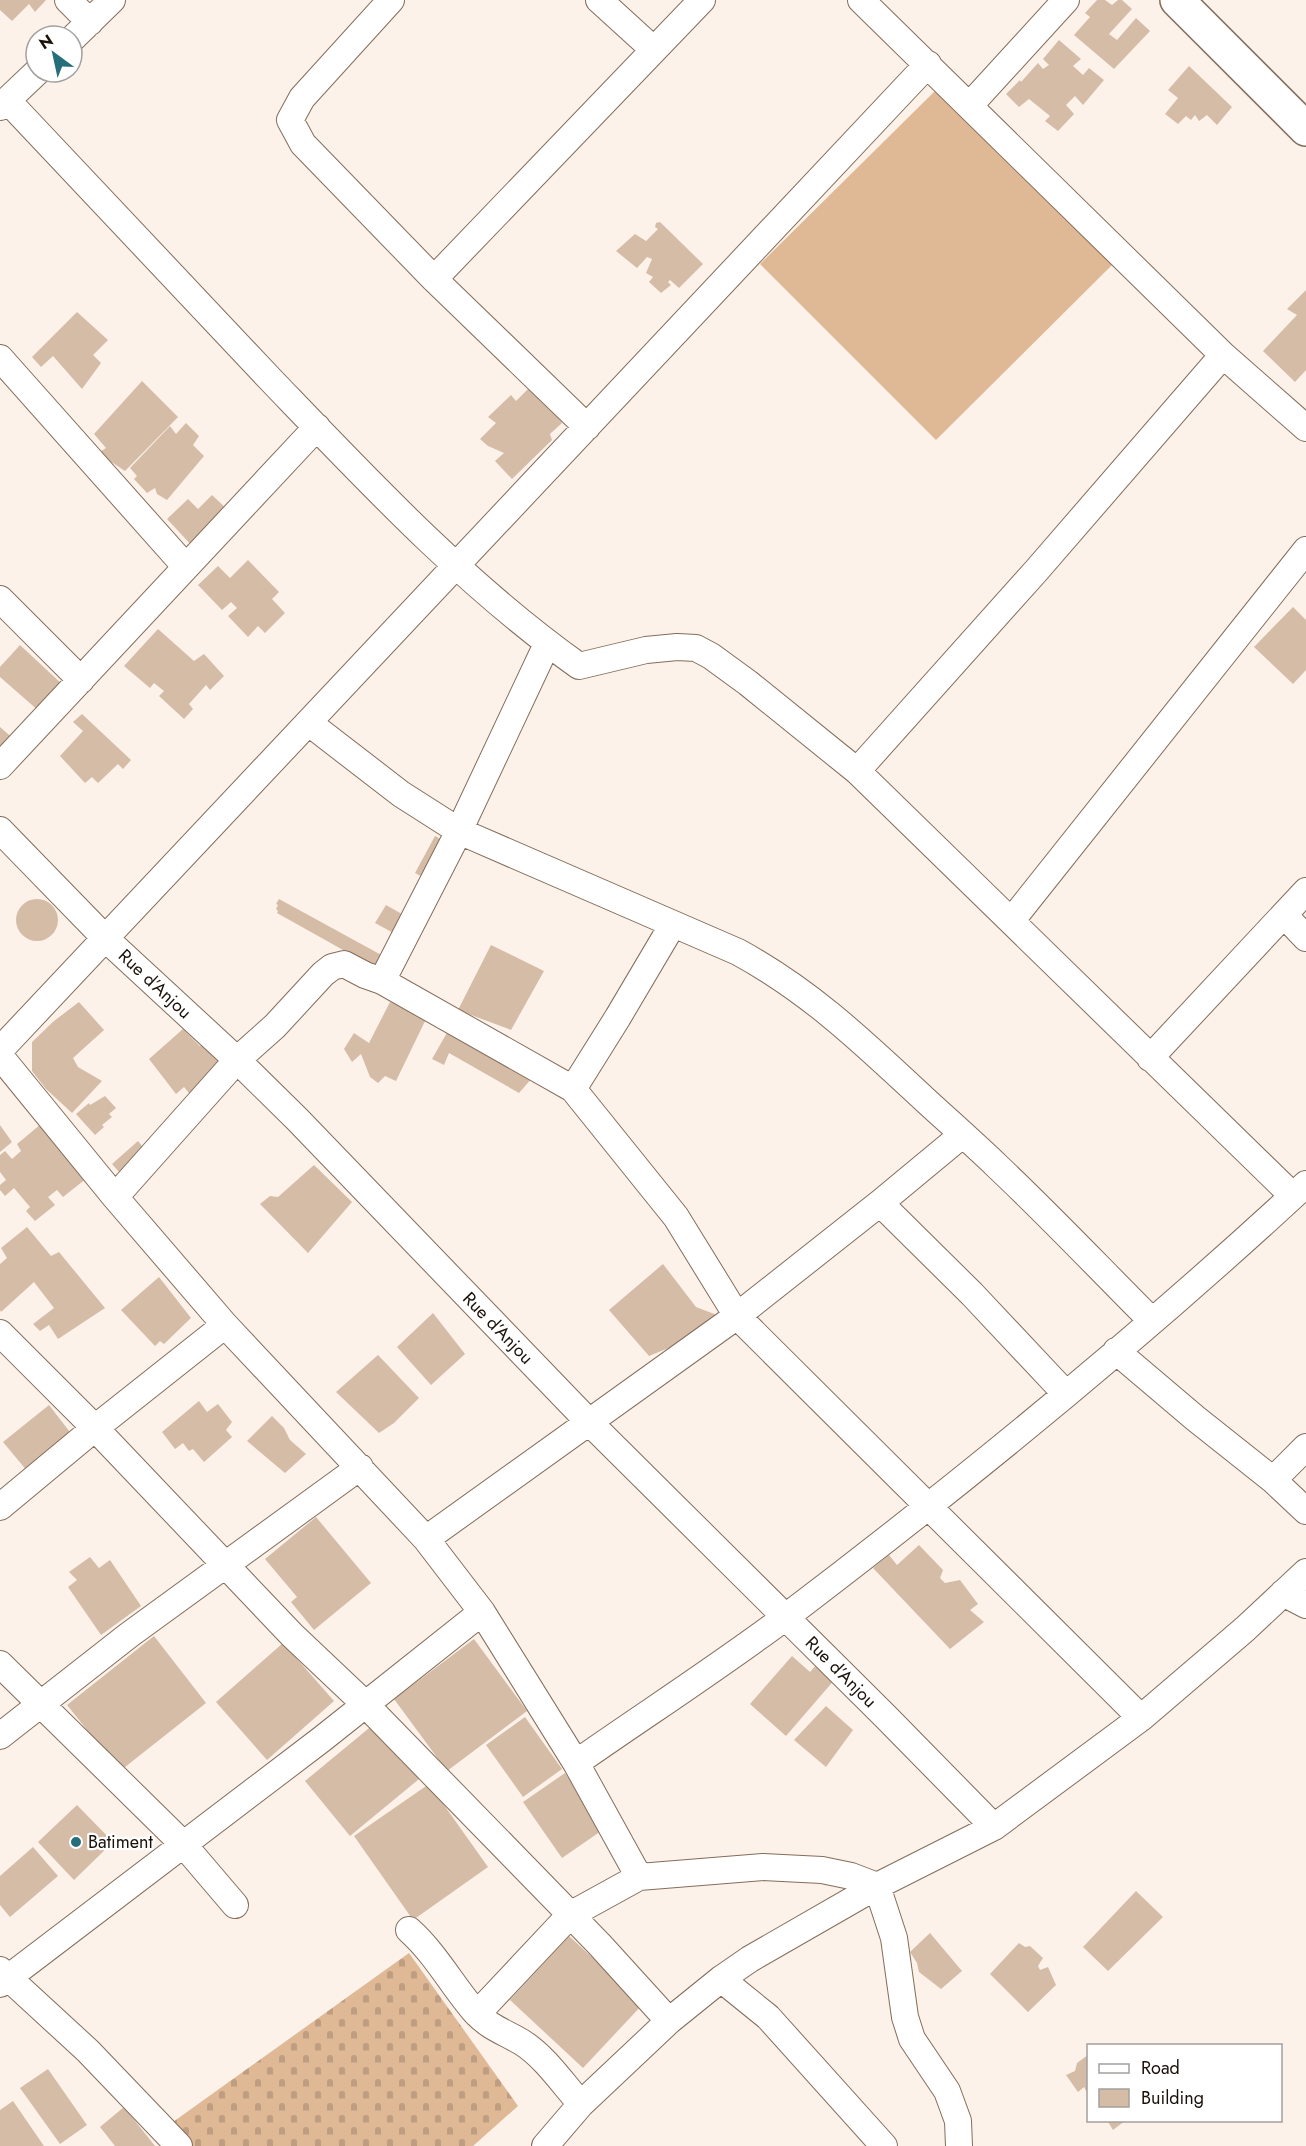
<svg xmlns="http://www.w3.org/2000/svg" width="1306" height="2146" font-family="Jost,sans-serif">
  <defs>
    <pattern id="cemetery-stones" width="16" height="16" patternUnits="userSpaceOnUse" patternTransform="scale(1.5)"><rect width="16" height="16" fill="#dfb896"/><path d="M2 7V4a2 2 0 0 1 4 0v3zM10 15v-3a2 2 0 0 1 4 0v3z" fill="#bf9d80"/></pattern>
  </defs>
  <rect width="100%" height="100%" fill="#fcf2e9"/>
  <!-- grass -->
  <path fill="#dfb896" d="M 937,89 L 1113,264 L 936,440 L 760,264 Z"/>
  <!-- cemetery -->
  <path fill="url(#cemetery-stones)" d="M 409,1953 L 518,2106 L 473,2146 L 183,2146 L 166,2127 Z"/>
  <!-- building -->
  <path fill="#d5bca6" d="M 0,0 L 46,0 L 35,12 L 29,4 L 12,21 L 0,10 Z
    M 1097,0 L 1105,0 L 1112,5 L 1118,0 L 1122,0 L 1132,9 L 1109,34 L 1117,40 L 1136,18 L 1150,31 L 1114,69 L 1074,35 L 1090,17 L 1085,13 Z
    M 1059,40 L 1081,59 L 1073,66 L 1083,75 L 1089,68 L 1104,80 L 1083,105 L 1075,96 L 1066,105 L 1074,114 L 1058,131 L 1045,121 L 1050,116 L 1029,99 L 1019,107 L 1006,94 L 1020,80 L 1021,82 L 1038,63 L 1043,69 L 1049,65 L 1043,59 Z
    M 1189,66 L 1232,107 L 1217,125 L 1207,115 L 1199,121 L 1195,115 L 1191,120 L 1186,116 L 1178,124 L 1165,114 L 1178,98 L 1168,90 Z
    M 660,222 L 703,264 L 679,288 L 670,280 L 668,282 L 671,285 L 661,293 L 649,282 L 653,277 L 646,273 L 652,259 L 647,257 L 637,268 L 616,251 L 635,234 L 646,241 L 658,229 L 655,227 L 656,223 Z
    M 1306,290 L 1306,370 L 1295,382 L 1263,351 L 1297,315 L 1287,309 Z
    M 77,312 L 108,340 L 93,355 L 101,363 L 82,389 L 53,356 L 41,367 L 32,357 Z
    M 142,381 L 178,417 L 125,471 L 98,453 L 106,448 L 94,434 Z
    M 528,389 L 538,390 L 558,411 L 558,417 L 562,423 L 550,434 L 552,440 L 512,479 L 495,461 L 504,453 L 488,446 L 480,439 L 496,423 L 488,417 L 511,395 L 516,401 Z
    M 186,423 L 199,436 L 193,445 L 204,456 L 167,500 L 157,494 L 155,488 L 147,493 L 134,479 L 137,476 L 130,468 L 170,426 L 176,434 Z
    M 212,495 L 229,511 L 195,549 L 167,519 L 188,499 L 198,509 Z
    M 248,560 L 279,592 L 272,599 L 285,613 L 265,633 L 258,626 L 248,637 L 228,616 L 237,608 L 231,602 L 222,610 L 198,585 L 218,566 L 230,578 Z
    M 1293,607 L 1306,620 L 1306,670 L 1293,684 L 1254,647 Z
    M 158,629 L 194,661 L 204,654 L 224,676 L 210,690 L 206,685 L 189,704 L 193,709 L 184,719 L 159,696 L 164,691 L 154,683 L 150,688 L 124,666 Z
    M 20,645 L 64,686 L 40,712 L 0,677 L 0,667 Z
    M 82,714 L 131,760 L 123,769 L 118,764 L 98,783 L 92,777 L 85,783 L 60,756 L 83,731 L 73,722 Z
    M 0,727 L 16,741 L 0,760 Z
    M 435,836 L 448,843 L 428,880 L 415,873 Z
    M16 920a21 21 0 1 1 42 0a21 21 0 1 1-42 0Z
    M 279,899 L 385,957 L 377,969 L 277,913 L 278,911 L 276,909 L 278,905 L 276,904 Z
    M 386,905 L 409,918 L 399,936 L 375,923 Z
    M 491,945 L 544,971 L 511,1030 L 458,1010 Z
    M 79,1002 L 104,1030 L 73,1058 L 78,1067 L 102,1081 L 72,1113 L 46,1089 L 32,1071 L 32,1042 L 54,1021 Z
    M 390,1002 L 427,1017 L 396,1081 L 385,1076 L 378,1083 L 370,1077 L 361,1054 L 352,1062 L 344,1049 L 354,1033 L 369,1043 Z
    M 183,1029 L 200,1046 L 205,1043 L 225,1063 L 194,1099 L 184,1087 L 176,1094 L 149,1059 Z
    M 448,1031 L 532,1078 L 519,1093 L 449,1053 L 444,1065 L 432,1059 Z
    M 105,1096 L 116,1108 L 109,1114 L 112,1117 L 102,1125 L 104,1127 L 95,1135 L 76,1114 L 89,1103 L 90,1105 Z
    M 41,1124 L 87,1178 L 63,1197 L 57,1190 L 48,1197 L 55,1205 L 35,1221 L 26,1211 L 30,1207 L 14,1188 L 5,1196 L 0,1190 L 0,1185 L 6,1180 L 0,1172 L 0,1155 L 5,1151 L 12,1159 L 21,1151 L 17,1144 Z
    M 0,1125 L 12,1142 L 0,1152 Z
    M 138,1141 L 146,1151 L 120,1173 L 112,1164 Z
    M 314,1165 L 352,1202 L 308,1253 L 260,1204 L 270,1196 L 278,1197 Z
    M 27,1227 L 51,1256 L 59,1252 L 105,1308 L 58,1339 L 49,1325 L 40,1331 L 33,1324 L 54,1308 L 34,1282 L 1,1312 L 0,1310 L 0,1264 L 7,1258 L 1,1248 Z
    M 663,1264 L 696,1307 L 717,1315 L 671,1347 L 649,1356 L 609,1310 Z
    M 159,1277 L 191,1318 L 164,1344 L 160,1341 L 155,1346 L 121,1310 Z
    M 433,1313 L 465,1354 L 431,1385 L 397,1347 Z
    M 378,1355 L 419,1398 L 394,1423 L 379,1433 L 336,1392 Z
    M 199,1401 L 207,1412 L 218,1404 L 232,1422 L 226,1430 L 232,1437 L 204,1462 L 193,1449 L 189,1451 L 183,1443 L 175,1449 L 162,1432 Z
    M 49,1405 L 73,1436 L 28,1472 L 3,1442 Z
    M 272,1416 L 284,1428 L 290,1440 L 306,1454 L 285,1473 L 247,1441 Z
    M 316,1517 L 371,1583 L 314,1630 L 291,1602 L 297,1597 L 265,1559 Z
    M 919,1545 L 943,1570 L 940,1578 L 945,1583 L 960,1580 L 978,1604 L 970,1610 L 984,1622 L 950,1649 L 873,1568 L 889,1555 L 897,1565 Z
    M 90,1557 L 99,1568 L 110,1560 L 141,1606 L 101,1635 L 68,1587 L 77,1580 L 69,1572 Z
    M 154,1636 L 206,1703 L 120,1771 L 67,1705 Z
    M 474,1639 L 527,1711 L 447,1771 L 394,1699 Z
    M 283,1643 L 334,1701 L 267,1760 L 216,1702 Z
    M 792,1656 L 810,1672 L 818,1663 L 836,1678 L 786,1736 L 750,1704 Z
    M 826,1706 L 853,1730 L 826,1767 L 794,1740 Z
    M 525,1717 L 562,1769 L 523,1797 L 486,1745 Z
    M 374,1724 L 419,1779 L 350,1836 L 305,1781 Z
    M 565,1773 L 604,1829 L 562,1858 L 523,1802 Z
    M 429,1784 L 488,1867 L 413,1920 L 354,1836 Z
    M 77,1805 L 113,1842 L 74,1880 L 38,1842 Z
    M 33,1847 L 58,1876 L 10,1917 L 0,1905 L 0,1876 Z
    M 1136,1891 L 1163,1917 L 1108,1971 L 1083,1947 Z
    M 930,1933 L 962,1971 L 941,1989 L 919,1972 L 917,1963 L 910,1952 Z
    M 569,1936 L 643,2004 L 583,2068 L 510,2000 Z
    M 1019,1943 L 1025,1947 L 1030,1946 L 1043,1958 L 1038,1966 L 1040,1970 L 1048,1967 L 1056,1985 L 1028,2012 L 990,1974 Z
    M 1088,2055 L 1088,2094 L 1084,2087 L 1078,2092 L 1066,2075 L 1075,2071 L 1077,2063 Z
    M 48,2069 L 87,2125 L 60,2144 L 20,2088 Z
    M 13,2101 L 44,2146 L 0,2146 L 0,2110 Z
    M 124,2107 L 155,2146 L 115,2146 L 100,2127 Z
    M 1107,2120 L 1126,2120 L 1113,2130 Z"/>
  <g fill="none" stroke-linecap="round" stroke-linejoin="round">
    <!-- street casing -->
    <g stroke="#846d5a" stroke-width="28">
      <path id="street" d="M 68,0 L 90,22
        M 391,0 L 302,98 L 290,120 L 303,144 L 434,279 L 587,427
        M 599,0 L 654,50
        M 861,0 L 1223,355 L 1306,428
        M 72,39 L 112,0
        M 7,100 C 95,193 183,286 271,380 C 368,481 464,584 579,666 L 646,650 L 677,647 L 696,648 L 711,656 L 748,683 L 857,771 L 1293,1196
        M 970,105 L 1066,0
        M 0,107 L 37,72
        M 434,279 L 702,0
        M 0,358 L 186,567
        M 0,599 L 81,680
        M 309,723 L 401,794 L 459,831 L 738,952 C 810,991 864,1043 923,1098 C 948,1121 973,1143 997,1166 C 1050,1216 1100,1269 1152,1321
        M 0,766 L 317,427
        M 857,771 L 1036,571 L 1223,355
        M 0,830 L 106,939 L 237,1060 L 297,1119 L 588,1421 L 885,1716 L 994,1827
        M 1284,915 L 1306,938
        M 1012,920 L 1306,550
        M 382,981 L 573,1089 L 676,1217 L 737,1316 L 1141,1718
        M 0,1050 L 928,64
        M 0,1056 L 115,1197 L 225,1325 L 426,1539 L 482,1612 L 576,1763 L 639,1877
        M 1150,1058 L 1306,891
        M 573,1089 L 618,1017 L 673,924
        M 115,1197 L 237,1060 L 275,1026 L 323,974 L 332,967 L 344,964 L 365,975 L 382,981 L 459,831 L 547,644
        M 880,1203 L 972,1294 L 1066,1394
        M 0,1333 L 95,1428 L 292,1635 L 366,1705 L 599,1944 L 669,2021
        M 1116,1351 L 1195,1418 L 1273,1480 L 1306,1511
        M 1273,1480 L 1306,1447
        M 0,1507 L 95,1428 L 225,1325
        M 426,1539 L 737,1316 L 880,1203 L 962,1135
        M 1283,1593 L 1306,1605
        M 0,1664 L 183,1844 L 235,1905
        M 0,1736 L 129,1635 L 360,1467
        M 576,1763 C 646,1714 719,1667 787,1616 C 966,1480 1141,1337 1306,1184
        M 409,1930 C 436,1954 453,1987 476,2013 C 490,2028 507,2033 523,2043 C 546,2058 563,2084 581,2104
        M 0,1970 L 88,2051 L 179,2146
        M 721,1979 L 768,2017 L 884,2146
        M 0,1984 L 322,1739 L 482,1612
        M 477,2014 L 570,1915 L 639,1877 L 763,1867 L 822,1870 L 851,1876 L 877,1886 L 894,1938 L 905,2017 L 912,2039 L 947,2091 L 958,2121 L 959,2146
        M 545,2146 L 581,2104 L 669,2021 L 721,1979 L 750,1959 L 877,1886 L 994,1827 L 1141,1718 L 1245,1629 L 1306,1572"/>
    </g>
    <!-- secondary casing -->
    <g stroke="#846d5a" stroke-width="36">
      <path id="secondary" d="M 1177,0 L 1306,129"/>
    </g>
    <!-- street -->
    <use href="#street" stroke="#fff" stroke-width="26"/>
    <!-- secondary -->
    <use href="#secondary" stroke="#fff" stroke-width="33"/>
  </g>
  <!-- markers -->
  <circle fill="#276e7b" stroke="#fff" stroke-width="2" cx="76" cy="1842" r="6"/>
  <g text-anchor="middle" stroke-width="4.5" stroke-linejoin="round" paint-order="stroke">
    <!-- street labels -->
    <g font-size="18" fill="#1a110a" stroke="#fff">
      <text transform="translate(155 984) rotate(43)" y="6">Rue d’Anjou</text>
      <text transform="translate(498 1328) rotate(46)" y="6">Rue d’Anjou</text>
      <text transform="translate(841 1672) rotate(45)" y="6">Rue d’Anjou</text>
    </g>
    <!-- poi labels -->
    <g font-size="18" fill="#1a110a" stroke="#fff" text-anchor="start">
      <text x="88" y="1848">Batiment</text>
    </g>
  </g>
  <!-- legend -->
  <rect x="1087" y="2044" width="195" height="78" fill="#ffffff" stroke="#a3a09d" stroke-width="1.5"/>
  <rect x="1099" y="2064" width="30" height="9" fill="#ffffff" stroke="#a3a09d" stroke-width="1.5"/>
  <text x="1141" y="2074" font-size="18" fill="#1a110a">Road</text>
  <rect x="1099" y="2089" width="30" height="18" fill="#d5bca6" stroke="#a3a09d" stroke-width="1.5"/>
  <text x="1141" y="2104" font-size="18" fill="#1a110a">Building</text>
  <!-- north arrow -->
  <g transform="translate(54 54) rotate(327)"><circle r="28" fill="#ffffff" stroke="#a3a09d" stroke-width="1.5"/>
  <path d="M0-4.5L10 22L0 15L-10 22Z" fill="#276e7b"/>
  <text y="-9" font-size="16" font-weight="bold" text-anchor="middle" fill="#1a110a">N</text>
  </g>
</svg>
